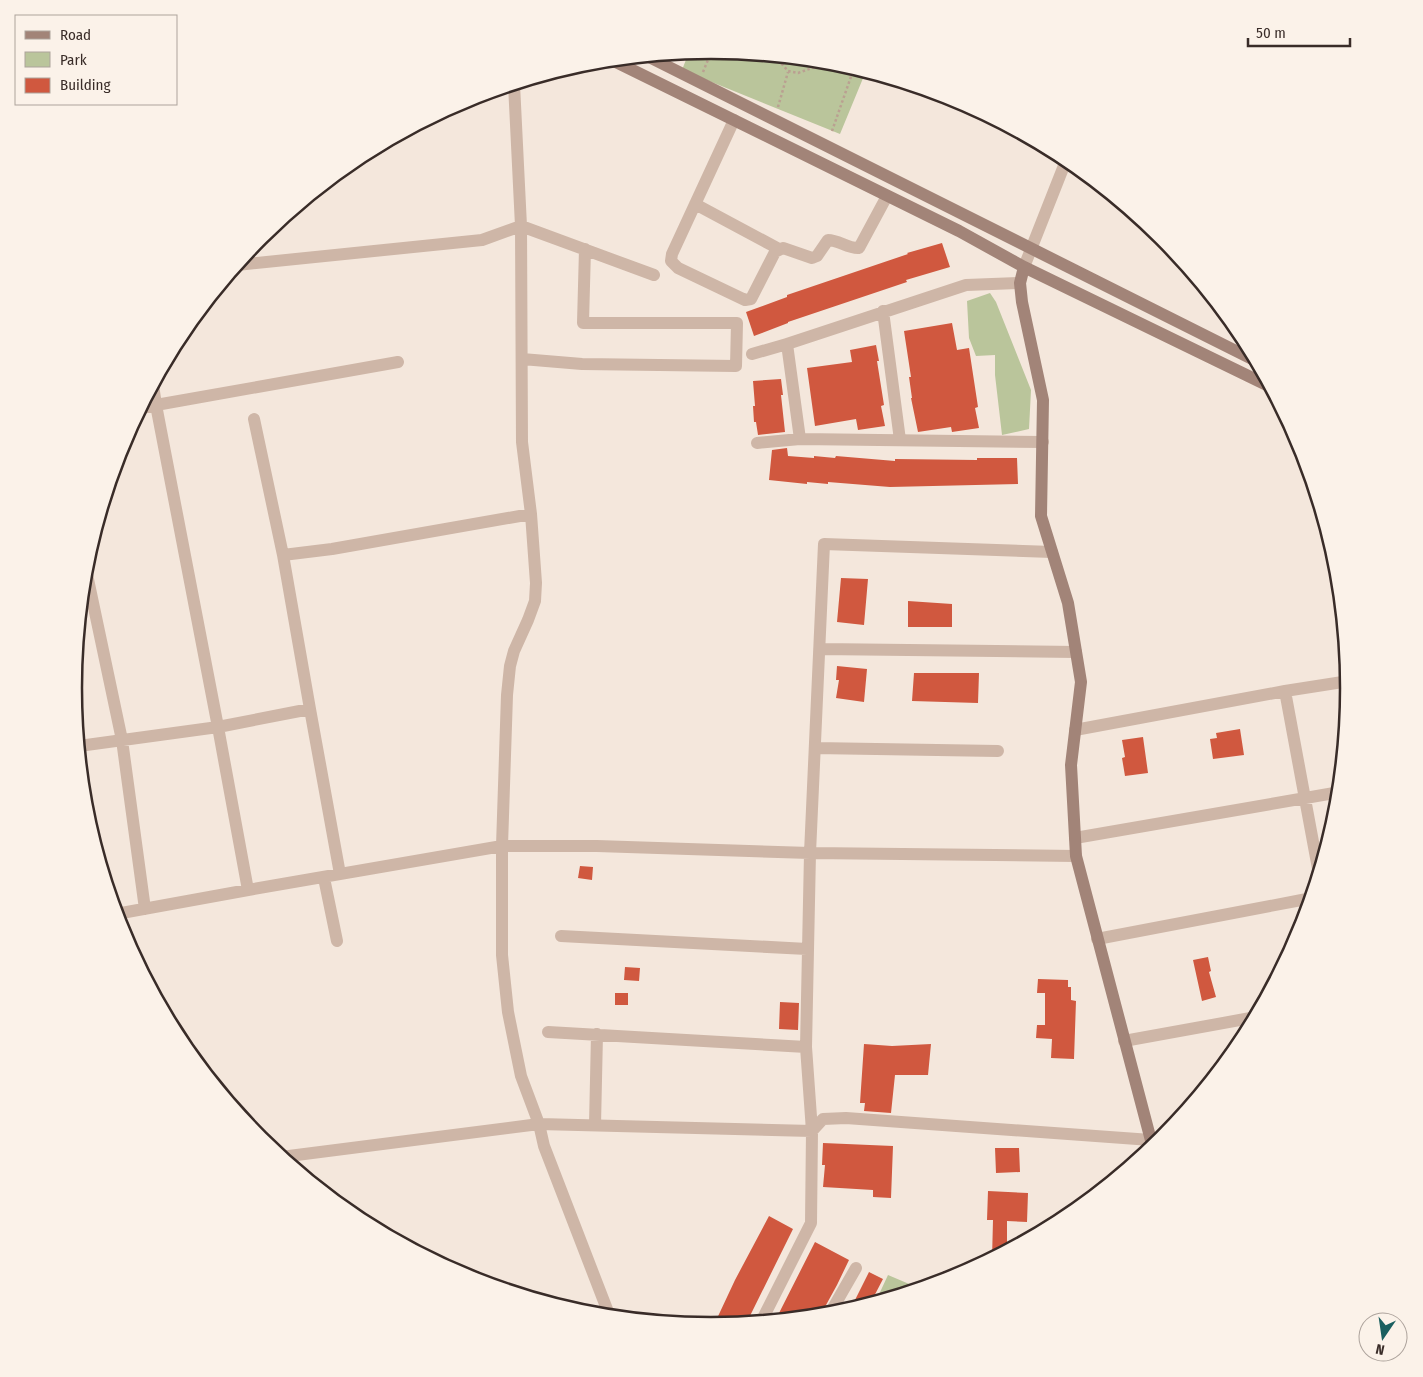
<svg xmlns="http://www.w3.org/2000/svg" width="1423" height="1377" font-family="'Fira Sans Condensed',sans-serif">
  <rect width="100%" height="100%" fill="#f4e7dc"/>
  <!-- green -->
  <path fill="#bac59b" d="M 712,50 L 836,62 L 866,71 L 840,134 L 682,70 L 689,52 Z
    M 990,293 L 996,302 L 1031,390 L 1029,429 L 1002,435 L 995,375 L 995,355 L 976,356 L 969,338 L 967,301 Z
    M 888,1275 L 921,1289 L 875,1303 Z"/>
  <!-- building -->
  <path fill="#d0583f" d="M 942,243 L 950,267 L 906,280 L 907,282 L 788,322 L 788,323 L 754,336 L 746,312 L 787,297 L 787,295 L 908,254 L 907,253 Z
    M 952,323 L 957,350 L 969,348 L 978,407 L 975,408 L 979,428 L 952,432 L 951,427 L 918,432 L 911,398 L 912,398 L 909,377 L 911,377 L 904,331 Z
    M 876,345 L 879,361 L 877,361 L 884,405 L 881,406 L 885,426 L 858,430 L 856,419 L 815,426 L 807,368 L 852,362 L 850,350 Z
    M 781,379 L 783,395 L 781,395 L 785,432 L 758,435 L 756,422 L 754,422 L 753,406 L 755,406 L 753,381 Z
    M 787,448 L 788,456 L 814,458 L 814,456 L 835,458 L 836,456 L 895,461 L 895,459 L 977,460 L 977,458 L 1017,458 L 1018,484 L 890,487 L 828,482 L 828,484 L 807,482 L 807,484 L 769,480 L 772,450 Z
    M 841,578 L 868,579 L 864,625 L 837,622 Z
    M 908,601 L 952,604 L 952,627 L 908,627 Z
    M 837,666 L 867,669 L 864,702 L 836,698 L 839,680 L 836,680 Z
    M 914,673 L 979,673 L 978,703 L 912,701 Z
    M 1240,729 L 1244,755 L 1213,759 L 1210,739 L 1217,738 L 1216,733 Z
    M 1143,737 L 1148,773 L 1125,776 L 1122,758 L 1125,757 L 1122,740 Z
    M 580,866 L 593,867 L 592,880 L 578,878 Z
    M 1208,957 L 1211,971 L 1209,972 L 1216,997 L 1202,1001 L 1193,960 Z
    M 625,967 L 640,968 L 639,981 L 624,980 Z
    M 1038,979 L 1068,980 L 1068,987 L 1071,987 L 1071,1000 L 1076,1001 L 1074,1059 L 1051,1058 L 1052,1039 L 1036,1038 L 1037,1025 L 1045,1025 L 1045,993 L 1037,993 Z
    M 615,993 L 628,993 L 628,1005 L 615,1005 Z
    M 780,1002 L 799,1003 L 798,1030 L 779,1029 Z
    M 864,1044 L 892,1046 L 931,1044 L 928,1075 L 895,1075 L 891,1113 L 864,1111 L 865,1103 L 860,1103 Z
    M 823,1143 L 893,1146 L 891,1198 L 873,1197 L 873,1190 L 823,1187 L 825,1165 L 822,1165 Z
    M 995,1148 L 1019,1148 L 1020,1172 L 996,1173 Z
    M 988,1191 L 1028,1193 L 1027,1222 L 1007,1221 L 1007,1251 L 992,1259 L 993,1220 L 987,1220 Z
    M 769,1216 L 793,1229 L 746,1324 L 713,1327 L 735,1280 Z
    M 815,1242 L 849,1260 L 837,1285 L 820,1316 L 775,1321 Z
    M 869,1272 L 883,1279 L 870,1304 L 850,1310 Z"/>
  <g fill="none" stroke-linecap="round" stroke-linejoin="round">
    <!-- path -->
    <path stroke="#baa091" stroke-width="2.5" stroke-dasharray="2.5 2.5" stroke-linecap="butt" d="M 775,56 L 788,71 L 798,73 L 829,62
      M 843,64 L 851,77
      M 703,72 L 712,50
      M 778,107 L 788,72
      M 832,131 L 854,68"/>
    <!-- street -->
    <path stroke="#ceb6a7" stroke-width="12" d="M 514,84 L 521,226 L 522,442 L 531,514 L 536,583 L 535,601 L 528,620 L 514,651 L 510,666 L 507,695 L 502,846 L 502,955 L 508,1012 L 521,1076 L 539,1124 L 544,1146 L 610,1317
      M 734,120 L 672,254 L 671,261 L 678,268 L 745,300 L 751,299 L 775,252 L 783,248 L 812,258 L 817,256 L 828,240 C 839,240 848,249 859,248 L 887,196
      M 695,204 L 779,249
      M 237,265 L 482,240 L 521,226 L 654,275
      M 1024,267 L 1067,158
      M 1020,283 L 966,285 L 787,344 L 800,439 L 1043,442
      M 883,311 L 900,440
      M 752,354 L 787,344
      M 522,359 L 582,364 L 736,366 L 737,323 L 583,323 L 585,249
      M 141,408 L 156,405 L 153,385
      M 254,419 L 283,555 L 310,709
      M 757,443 L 800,439
      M 1052,552 L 824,544 L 810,853 L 1076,856
      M 283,555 L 332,549 L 531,514
      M 85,565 L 122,740 L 145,909
      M 820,649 L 1076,652
      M 1075,730 L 1285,691
      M 79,746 L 218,727 L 248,890 L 116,914
      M 815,748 L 998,751
      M 1075,838 L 1340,792
      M 340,874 L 310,709 L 218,727 L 156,405 L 398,362
      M 1319,874 L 1285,691 L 1349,681
      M 324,878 L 337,941
      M 248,890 L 502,846 L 597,846 L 810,853 L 806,1047 L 812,1131 L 539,1124 L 281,1157
      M 561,936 L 807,949
      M 1097,939 L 1312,898
      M 548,1032 L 806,1047
      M 1124,1041 L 1256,1017
      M 595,1125 L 597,1034
      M 829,1315 L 856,1268
      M 761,1322 L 811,1223 L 812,1131 L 823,1119 L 846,1118 L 1151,1140"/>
    <!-- secondary -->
    <path stroke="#a28478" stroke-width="12" d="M 647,56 L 1258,362
      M 612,60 L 959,231 L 1024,267 L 1271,387
      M 1024,267 L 1020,283 L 1022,302 L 1043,400 L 1041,516 L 1068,603 L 1081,682 L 1071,765 L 1076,856 L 1153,1148"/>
  </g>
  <!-- crop -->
  <path d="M0 0H1423V1377H0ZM82 688a629 629 0 1 1 1258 0a629 629 0 1 1-1258 0Z" fill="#fbf2e9" fill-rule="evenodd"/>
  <path fill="none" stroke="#392c28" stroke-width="2.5" d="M82 688a629 629 0 1 1 1258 0a629 629 0 1 1-1258 0Z"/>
  <!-- legend -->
  <rect x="15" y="15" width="162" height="90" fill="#fbf2e9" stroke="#ada39c"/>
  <rect x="25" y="31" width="25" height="8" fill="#a28478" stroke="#ada39c"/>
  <text x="60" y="40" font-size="15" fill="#392c28">Road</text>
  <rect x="25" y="52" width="25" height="15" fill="#bac59b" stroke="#ada39c"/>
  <text x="60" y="65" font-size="15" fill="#392c28">Park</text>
  <rect x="25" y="78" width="25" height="15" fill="#d0583f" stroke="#ada39c"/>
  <text x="60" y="90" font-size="15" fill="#392c28">Building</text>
  <!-- north arrow -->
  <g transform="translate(1383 1337) rotate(193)"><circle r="24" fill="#fbf2e9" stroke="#ada39c"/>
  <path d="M0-4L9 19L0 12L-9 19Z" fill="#1a5f5f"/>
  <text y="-8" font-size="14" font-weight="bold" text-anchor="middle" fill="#392c28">N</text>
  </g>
  <!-- scale -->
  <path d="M1248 38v8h102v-8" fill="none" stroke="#392c28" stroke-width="2.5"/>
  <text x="1256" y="38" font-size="15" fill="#392c28" stroke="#fbf2e9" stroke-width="4" paint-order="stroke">50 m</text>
</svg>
